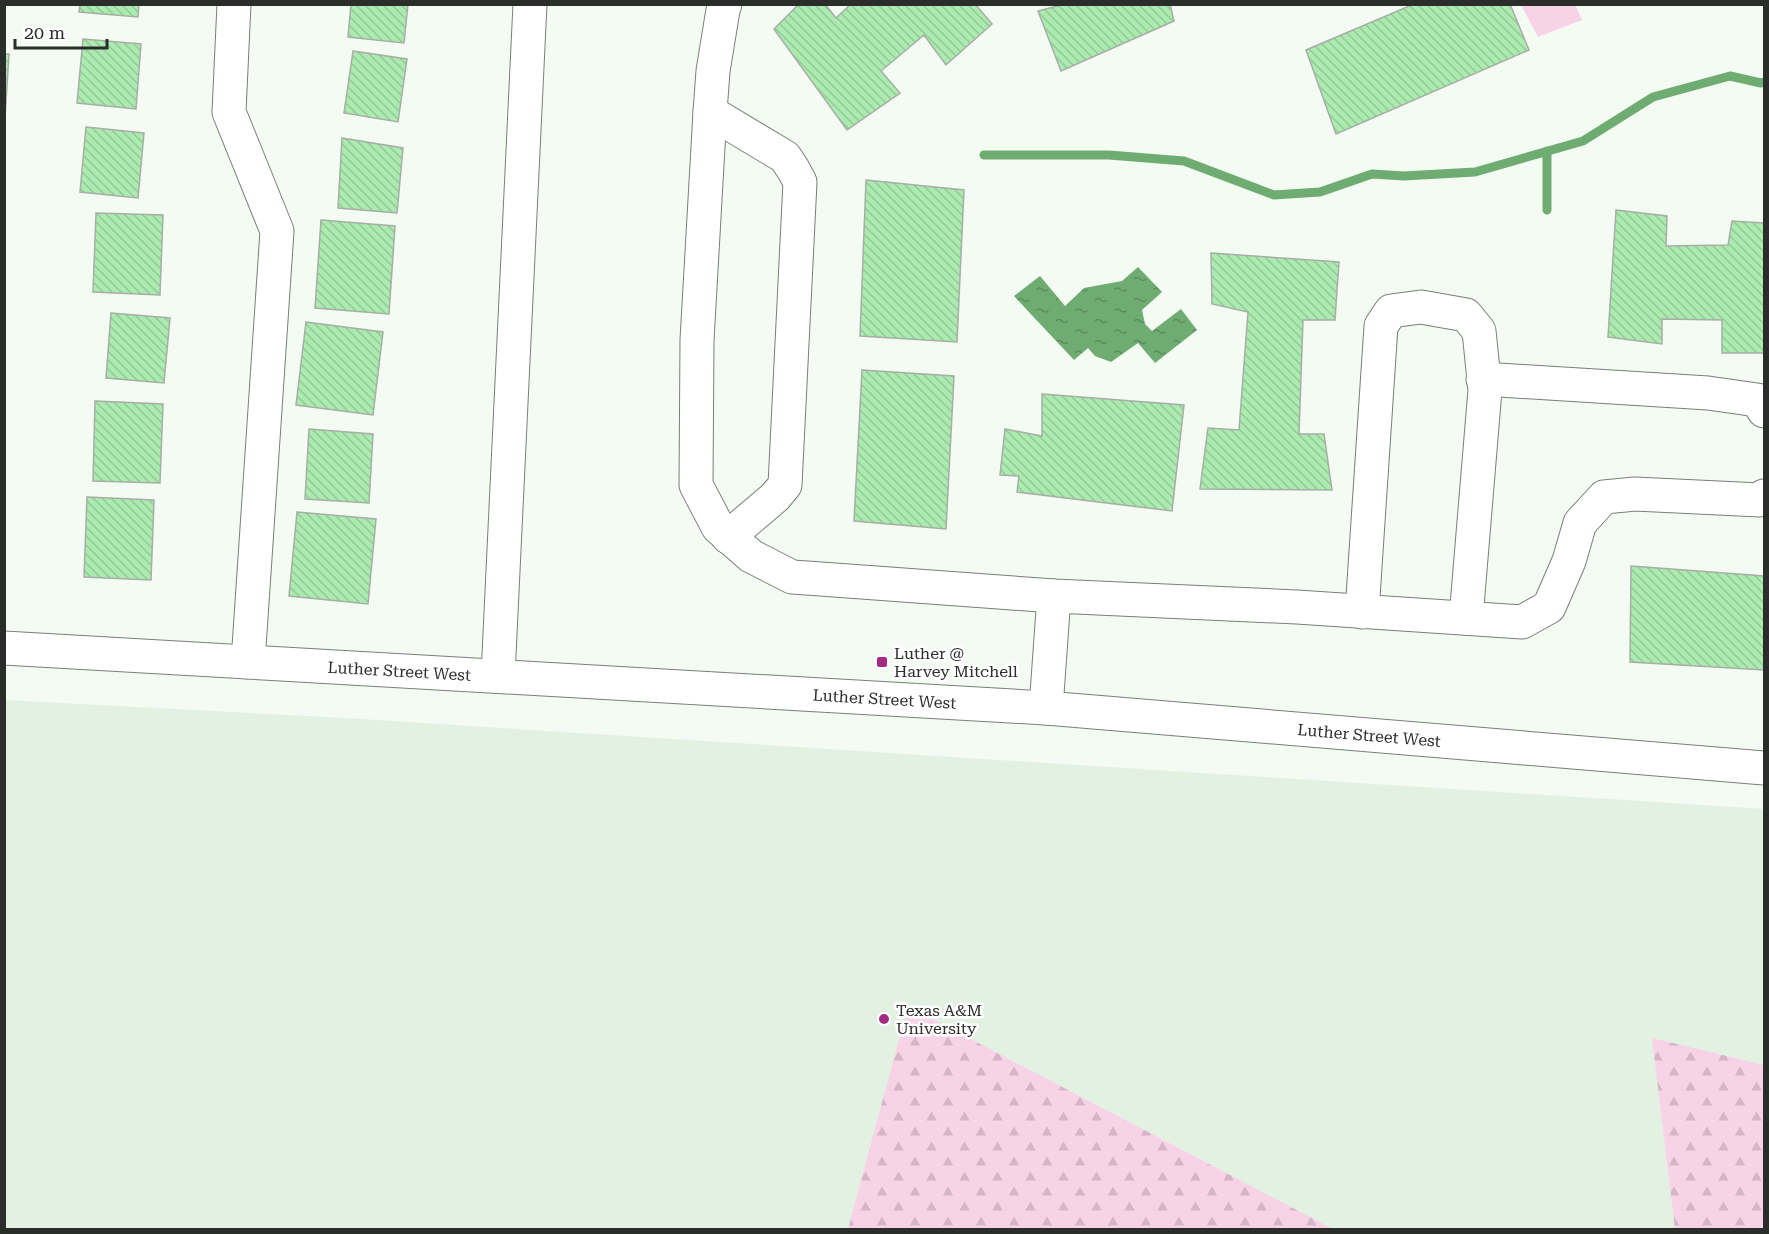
<svg xmlns="http://www.w3.org/2000/svg" width="1769" height="1234" font-family="'Roboto Serif',serif">
  <defs>
    <pattern id="forest-firs" width="22" height="20" patternUnits="userSpaceOnUse" patternTransform="scale(1.5)"><rect width="22" height="20" fill="#f8d3e8"/><path d="M5 1l3.5 6h-7zM16 11l3.5 6h-7z" fill="#d5b5c7"/></pattern>
    <pattern id="water-ripples" width="26" height="14" patternUnits="userSpaceOnUse" patternTransform="scale(1.5)"><rect width="26" height="14" fill="#6fac72"/><path d="M2 4q2-2 4 0t4 0M15 11q2-2 4 0t4 0" fill="none" stroke="#5b8c5e"/></pattern>
    <pattern id="building-back-hatch" width="6" height="6" patternUnits="userSpaceOnUse" patternTransform="scale(1.5)"><rect width="6" height="6" fill="#acebaf"/><path d="M-1 5l2 2M0 0l6 6M5-1l2 2" fill="none" stroke="#94ca97"/></pattern>
  </defs>
  <rect width="100%" height="100%" fill="#f3fbf3"/>
  <!-- built -->
  <path fill="#e3f1e3" d="M 4,700 L 345,718 L 1764,809 L 1764,1229 L 5,1229 Z"/>
  <!-- forest -->
  <path fill="url(#forest-firs)" d="M 908,1006 L 1333,1229 L 1336,1229 L 848,1229 Z
    M 1652,1038 L 1764,1065 L 1764,1229 L 1675,1229 Z"/>
  <!-- pitch -->
  <path fill="#f8d3e8" d="M 1521,5 L 1575,5 L 1582,20 L 1538,37 Z"/>
  <!-- water -->
  <path fill="url(#water-ripples)" d="M 1138,267 L 1162,292 L 1142,310 L 1145,324 L 1152,331 L 1181,309 L 1197,330 L 1155,363 L 1138,343 L 1111,362 L 1095,356 L 1088,348 L 1074,360 L 1014,296 L 1040,276 L 1065,306 L 1084,288 L 1122,281 Z"/>
  <g fill="none" stroke-linecap="round" stroke-linejoin="round">
    <!-- stream -->
    <path stroke="#6fac72" stroke-width="9" d="M 984,155 L 1109,155 L 1184,161 L 1274,195 L 1320,192 L 1372,174 L 1404,176 L 1475,172 L 1583,141 L 1653,97 L 1730,76 L 1761,83 L 1764,82
      M 1547,210 L 1547,151"/>
  </g>
  <!-- building -->
  <path fill="url(#building-back-hatch)" stroke="#a7aea7" stroke-width="1.5" d="M 80,4 L 139,4 L 138,17 L 79,12 Z
    M 351,4 L 408,4 L 404,43 L 348,37 Z
    M 799,4 L 825,4 L 836,18 L 851,4 L 975,4 L 992,24 L 946,65 L 924,35 L 881,71 L 900,93 L 847,130 L 774,29 Z
    M 1065,4 L 1170,4 L 1174,21 L 1061,71 L 1038,11 Z
    M 1414,4 L 1510,4 L 1529,50 L 1336,134 L 1306,50 Z
    M 83,39 L 141,44 L 136,109 L 77,103 Z
    M 353,51 L 407,59 L 398,122 L 344,113 Z
    M 4,54 L 9,54 L 4,134 Z
    M 86,127 L 144,133 L 138,198 L 80,192 Z
    M 342,138 L 403,148 L 397,213 L 338,208 Z
    M 866,180 L 964,190 L 957,342 L 860,336 Z
    M 1616,210 L 1667,216 L 1666,246 L 1728,245 L 1732,221 L 1764,223 L 1764,353 L 1722,353 L 1722,320 L 1662,319 L 1662,344 L 1608,337 Z
    M 96,213 L 163,215 L 160,295 L 93,292 Z
    M 321,220 L 395,226 L 389,314 L 315,308 Z
    M 1211,253 L 1339,262 L 1335,320 L 1303,320 L 1299,434 L 1324,434 L 1332,490 L 1200,489 L 1208,428 L 1239,430 L 1248,312 L 1212,304 Z
    M 111,313 L 170,318 L 164,383 L 106,378 Z
    M 306,322 L 383,332 L 373,415 L 296,405 Z
    M 862,370 L 954,376 L 946,529 L 854,521 Z
    M 1042,394 L 1184,405 L 1172,511 L 1017,492 L 1019,476 L 1000,475 L 1005,429 L 1042,436 Z
    M 95,401 L 163,404 L 160,483 L 93,481 Z
    M 309,429 L 373,434 L 369,503 L 305,499 Z
    M 87,497 L 154,500 L 151,580 L 84,577 Z
    M 297,512 L 376,519 L 368,604 L 289,596 Z
    M 1631,566 L 1764,576 L 1764,670 L 1630,662 Z"/>
  <g fill="none" stroke-linecap="round" stroke-linejoin="round">
    <!-- minor casing -->
    <g stroke="#787f78" stroke-width="35">
      <g id="minor">
        <path d="M 234,4 L 229,112 L 277,231 L 248,662"/>
        <path d="M 725,4 L 723,10 L 713,71 L 710,112 L 697,340 L 696,485 L 718,527 L 751,556 L 792,577 L 807,578 L 1054,596 L 1297,607 L 1522,622 L 1549,607 L 1569,561 L 1580,523 L 1604,497 L 1635,494 L 1760,500 L 1764,496"/>
        <path d="M 710,112 L 785,157 L 793,169 L 800,182 L 785,485 L 775,497 L 728,537"/>
        <path d="M 1483,379 L 1708,393 L 1757,400 L 1764,411"/>
        <path d="M 1362,612 L 1381,326 L 1391,311 L 1421,307 L 1466,315 L 1479,331 L 1485,390 L 1466,618"/>
        <path id="s1" d="M 4,648 L 1046,708 L 1764,768"/>
        <path d="M 498,676 L 530,4"/>
        <path d="M 1046,708 L 1054,596"/>
      </g>
    </g>
    <!-- minor -->
    <use href="#minor" stroke="#fff" stroke-width="33"/>
  </g>
  <!-- markers -->
  <g fill="#a42b81" stroke="#fff" stroke-width="2">
    <rect x="876" y="656" width="12" height="12" rx="3"/>
    <circle cx="884" cy="1019" r="6"/>
  </g>
  <g text-anchor="middle" stroke-width="5" stroke-linejoin="round" paint-order="stroke">
    <!-- poi labels -->
    <g font-size="16" fill="#2a2d2a" stroke="#fff" text-anchor="start">
      <text x="894" y="659">Luther @<tspan x="894" dy="18">Harvey Mitchell</tspan></text>
      <text x="896" y="1016">Texas A&amp;M<tspan x="896" dy="18">University</tspan></text>
    </g>
    <!-- street labels -->
    <g font-size="16" fill="#2a2d2a" stroke="#fff">
      <text dy="6" stroke="none"><textPath href="#s1" startOffset="396">Luther Street West</textPath></text>
      <text dy="6" stroke="none"><textPath href="#s1" startOffset="882">Luther Street West</textPath></text>
      <text dy="6" stroke="none"><textPath href="#s1" startOffset="1368">Luther Street West</textPath></text>
    </g>
  </g>
  <!-- border -->
  <rect width="1769" height="1234" fill="none" stroke="#2a2d2a" stroke-width="12"/>
  <!-- scale -->
  <path d="M15 39v9h92v-9" fill="none" stroke="#2a2d2a" stroke-width="3"/>
  <text x="24" y="39" font-size="18" fill="#2a2d2a" stroke="#ffffff" stroke-width="4.5" paint-order="stroke">20 m</text>
</svg>
